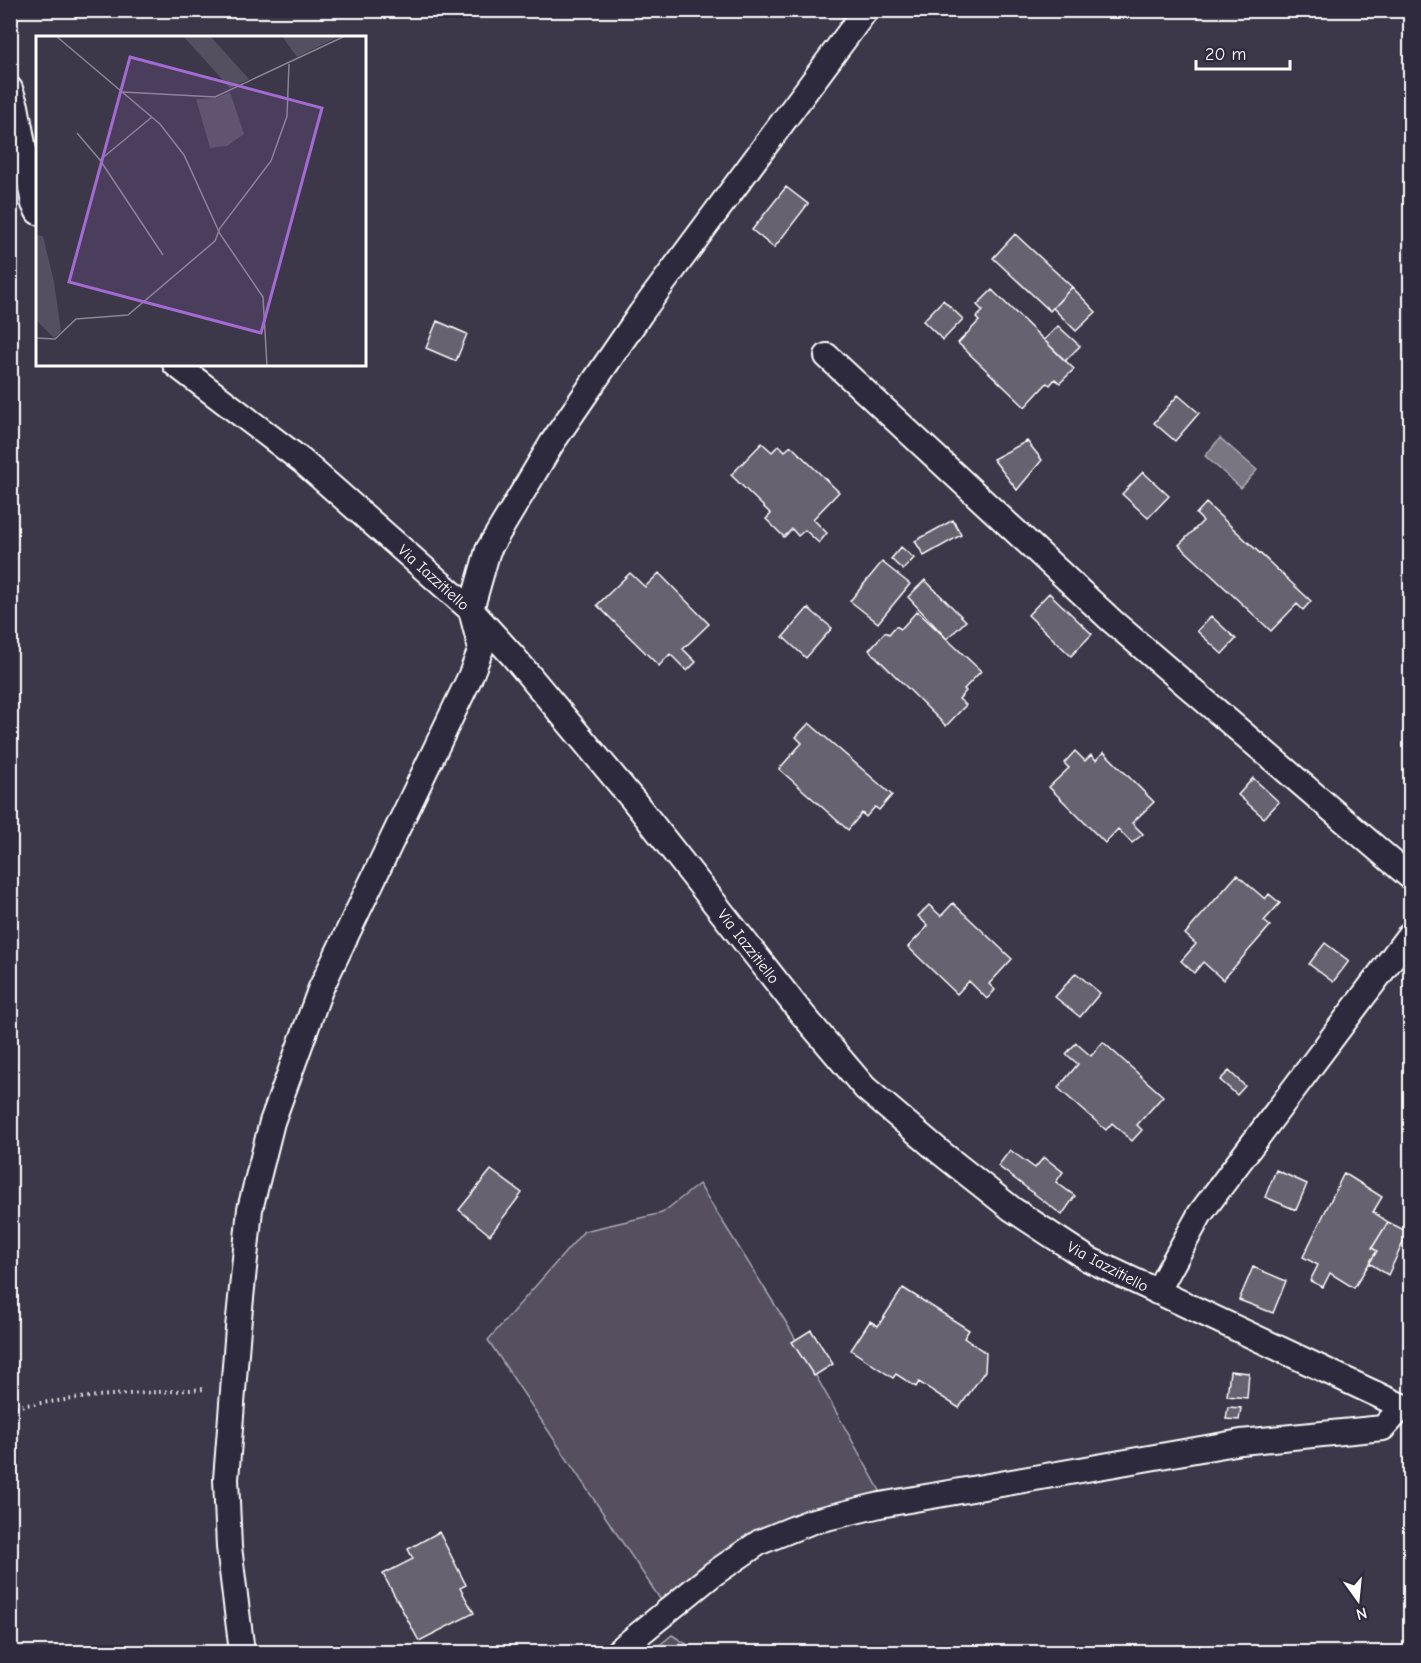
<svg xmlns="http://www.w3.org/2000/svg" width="1421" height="1663" font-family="'Comic Neue',sans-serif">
  <rect width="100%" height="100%" fill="#3c3749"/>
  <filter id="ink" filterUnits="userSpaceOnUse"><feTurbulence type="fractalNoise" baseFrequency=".0167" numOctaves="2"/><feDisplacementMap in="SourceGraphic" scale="12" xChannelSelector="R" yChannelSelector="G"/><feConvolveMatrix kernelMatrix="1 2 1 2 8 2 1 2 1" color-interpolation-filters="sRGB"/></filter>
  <g filter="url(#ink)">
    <!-- green -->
    <path fill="#555060" stroke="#aaa8b0" stroke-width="1.5" d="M 699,1184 L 787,1324 L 884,1498 L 788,1519 L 664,1605 L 488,1340 L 584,1231 L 662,1213 Z
      M 672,1635 L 699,1652 L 651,1652 Z"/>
    <!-- water -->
    <path fill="#797682" stroke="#afadb4" stroke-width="1.5" d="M 1220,438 L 1257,470 L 1241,488 L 1205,456 Z"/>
    <!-- building -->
    <path fill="#666270" stroke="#fff" stroke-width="1.5" d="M 786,187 L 808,204 L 774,248 L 752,230 Z
      M 1015,234 L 1072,287 L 1050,311 L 993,258 Z
      M 1072,287 L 1096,312 L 1076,331 L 1053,308 Z
      M 992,290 L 1074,369 L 1060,383 L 1055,379 L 1050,385 L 1047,383 L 1025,407 L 958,343 L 979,321 L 976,318 L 983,311 L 977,305 Z
      M 943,300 L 963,319 L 943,340 L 923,321 Z
      M 437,321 L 467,334 L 456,361 L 426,348 Z
      M 1058,326 L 1080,346 L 1065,361 L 1044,340 Z
      M 1178,395 L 1199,413 L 1175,441 L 1154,423 Z
      M 1027,441 L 1042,460 L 1017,490 L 993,459 Z
      M 762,443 L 772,452 L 779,445 L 785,451 L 791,446 L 839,492 L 813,519 L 827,533 L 819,543 L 805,530 L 798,536 L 792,529 L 784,537 L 766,519 L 771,514 L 731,475 Z
      M 1143,472 L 1169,496 L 1148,518 L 1122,494 Z
      M 1206,503 L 1311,601 L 1303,610 L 1297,604 L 1271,631 L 1179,545 L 1203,521 L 1196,514 Z
      M 953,520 L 961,535 L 924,556 L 915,541 Z
      M 901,547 L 914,558 L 903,570 L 891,559 Z
      M 882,562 L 910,584 L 878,623 L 850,601 Z
      M 630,573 L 645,587 L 659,573 L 709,624 L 683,649 L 696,662 L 687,671 L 670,654 L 659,666 L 597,605 Z
      M 925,580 L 966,621 L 947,639 L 908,597 Z
      M 1049,593 L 1092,634 L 1071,656 L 1028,615 Z
      M 808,608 L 832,628 L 806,658 L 783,637 Z
      M 917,611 L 981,671 L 964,689 L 966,691 L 959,699 L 966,705 L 946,726 L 869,650 L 885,632 L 889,634 L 896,626 L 901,629 Z
      M 1211,616 L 1236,639 L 1222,654 L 1197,631 Z
      M 809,723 L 892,795 L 879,810 L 875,807 L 866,817 L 862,813 L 848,830 L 779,769 L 802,743 L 796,737 Z
      M 1075,751 L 1085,761 L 1091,755 L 1096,760 L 1104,752 L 1154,802 L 1132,823 L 1143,834 L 1132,843 L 1118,829 L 1105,843 L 1049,787 L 1069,768 L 1064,763 Z
      M 1253,778 L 1279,802 L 1264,818 L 1238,795 Z
      M 1237,875 L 1265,899 L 1269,894 L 1280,903 L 1264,921 L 1270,926 L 1223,980 L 1203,962 L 1194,973 L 1181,961 L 1196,944 L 1185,934 Z
      M 953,903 L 1012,959 L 989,984 L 995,990 L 987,999 L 969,981 L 957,994 L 908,947 L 928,926 L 918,916 L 929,905 L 941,916 Z
      M 1325,943 L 1349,961 L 1333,982 L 1309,964 Z
      M 1076,973 L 1100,993 L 1080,1017 L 1055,997 Z
      M 1103,1042 L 1163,1096 L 1137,1125 L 1142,1130 L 1132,1141 L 1112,1123 L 1106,1130 L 1058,1088 L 1078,1064 L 1066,1054 L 1076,1043 L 1091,1056 Z
      M 1229,1071 L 1245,1086 L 1237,1095 L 1220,1080 Z
      M 1010,1150 L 1035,1168 L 1044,1157 L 1063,1172 L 1056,1182 L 1075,1196 L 1062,1215 L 998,1166 Z
      M 491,1170 L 522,1193 L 490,1235 L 459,1210 Z
      M 1276,1170 L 1307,1184 L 1296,1210 L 1265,1197 Z
      M 1344,1173 L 1382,1197 L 1373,1212 L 1388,1222 L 1372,1248 L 1377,1251 L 1354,1288 L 1330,1273 L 1323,1287 L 1310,1281 L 1318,1265 L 1303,1257 Z
      M 1388,1222 L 1408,1232 L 1388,1275 L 1369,1263 L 1377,1251 L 1372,1248 Z
      M 1253,1267 L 1286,1281 L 1273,1313 L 1239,1300 Z
      M 903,1288 L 969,1330 L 964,1338 L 986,1353 L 985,1371 L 959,1408 L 919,1382 L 916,1387 L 896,1374 L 893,1378 L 851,1350 L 870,1321 L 878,1326 Z
      M 811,1330 L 833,1364 L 814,1376 L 792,1342 Z
      M 1230,1371 L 1249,1373 L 1247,1398 L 1227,1396 Z
      M 1228,1407 L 1241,1408 L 1239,1420 L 1226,1419 Z
      M 439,1532 L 466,1585 L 460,1588 L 474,1613 L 419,1641 L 383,1574 L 413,1559 L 408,1549 Z"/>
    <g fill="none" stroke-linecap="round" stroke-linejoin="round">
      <!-- street casing -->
      <g stroke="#fff" stroke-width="28">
        <path id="street" d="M 10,89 L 16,106 L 34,204 L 38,212
          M 827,356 L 1112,621 L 1410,877
          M 175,364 L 302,461 L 471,610 L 513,656 L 634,801 L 798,1009 L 865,1088 L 940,1152 L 1012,1209 L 1088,1259 L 1410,1410
          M 1157,1292 L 1200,1214 L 1410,934
          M 242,1652 L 229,1547 L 226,1479 L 238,1328 L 250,1209 L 272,1122 L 320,990 L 470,677 L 481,649 L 471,610 L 488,550 L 552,443 L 641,313 L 866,10
          M 617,1652 L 713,1574 L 760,1542 L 810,1522 L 880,1505 L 1241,1442 L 1383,1428 L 1403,1406"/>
      </g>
      <!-- path -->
      <path stroke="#fff" stroke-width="4" stroke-dasharray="1.5 4.5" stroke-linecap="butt" d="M 10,1407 L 97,1396 L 205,1389"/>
      <!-- street -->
      <use href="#street" stroke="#2f2a3d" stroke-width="24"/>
    </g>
  </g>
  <g text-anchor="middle" stroke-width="5" stroke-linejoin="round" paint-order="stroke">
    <!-- street labels -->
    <g font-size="16" fill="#fff" stroke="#2f2a3d">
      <text transform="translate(434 577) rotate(42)" y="6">Via Iazzitiello</text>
      <text transform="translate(749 946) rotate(52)" y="6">Via Iazzitiello</text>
      <text transform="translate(1108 1266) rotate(28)" y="6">Via Iazzitiello</text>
    </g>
  </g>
  <!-- overview -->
  <g transform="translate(36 36)">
    <rect width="330" height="330" fill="#3c3749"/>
    <path d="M 147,0 L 174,0 L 213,43 L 194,52 ZM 246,0 L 304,0 L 261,21 ZM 194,56 L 208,98 L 191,110 L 174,112 L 160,63 L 180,62 ZM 0,199 L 7,200 L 18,246 L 25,295 L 18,302 L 0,284 Z" fill="#555060"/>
    <path fill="none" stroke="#8a8792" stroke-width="1.5" d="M 20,0 L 124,88 L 148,119 L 184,198 L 227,261 L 231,330M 87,56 L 179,61 L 309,0M 41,97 L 64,124 L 127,219M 64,124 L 116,81M 0,302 L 19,303 L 40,283 L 92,279 L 179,205 L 184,192 L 235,125 L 251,80 L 253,28"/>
    <path fill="#a36bd2" fill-opacity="0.15" stroke="#a36bd2" stroke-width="3" d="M 94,21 L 286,72 L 225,297 L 33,246 Z"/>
    <rect width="330" height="330" fill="none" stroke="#fff" stroke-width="3"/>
  </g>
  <!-- margin -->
  <rect width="1421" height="1663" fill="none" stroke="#2f2a3d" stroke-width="36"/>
  <rect x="18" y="18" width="1385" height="1627" fill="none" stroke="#fff" stroke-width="2" filter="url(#ink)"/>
  <!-- north arrow -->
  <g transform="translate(1358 1600) rotate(165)" stroke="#2f2a3d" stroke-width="4.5" paint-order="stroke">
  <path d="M0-4.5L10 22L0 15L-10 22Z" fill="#ffffff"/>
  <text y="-9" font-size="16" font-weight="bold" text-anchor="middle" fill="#ffffff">N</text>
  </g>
  <!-- scale -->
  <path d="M1196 60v9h94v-9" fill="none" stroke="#ffffff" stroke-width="3"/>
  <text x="1205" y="60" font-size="18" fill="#ffffff" stroke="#2f2a3d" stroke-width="4.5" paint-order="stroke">20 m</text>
</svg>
